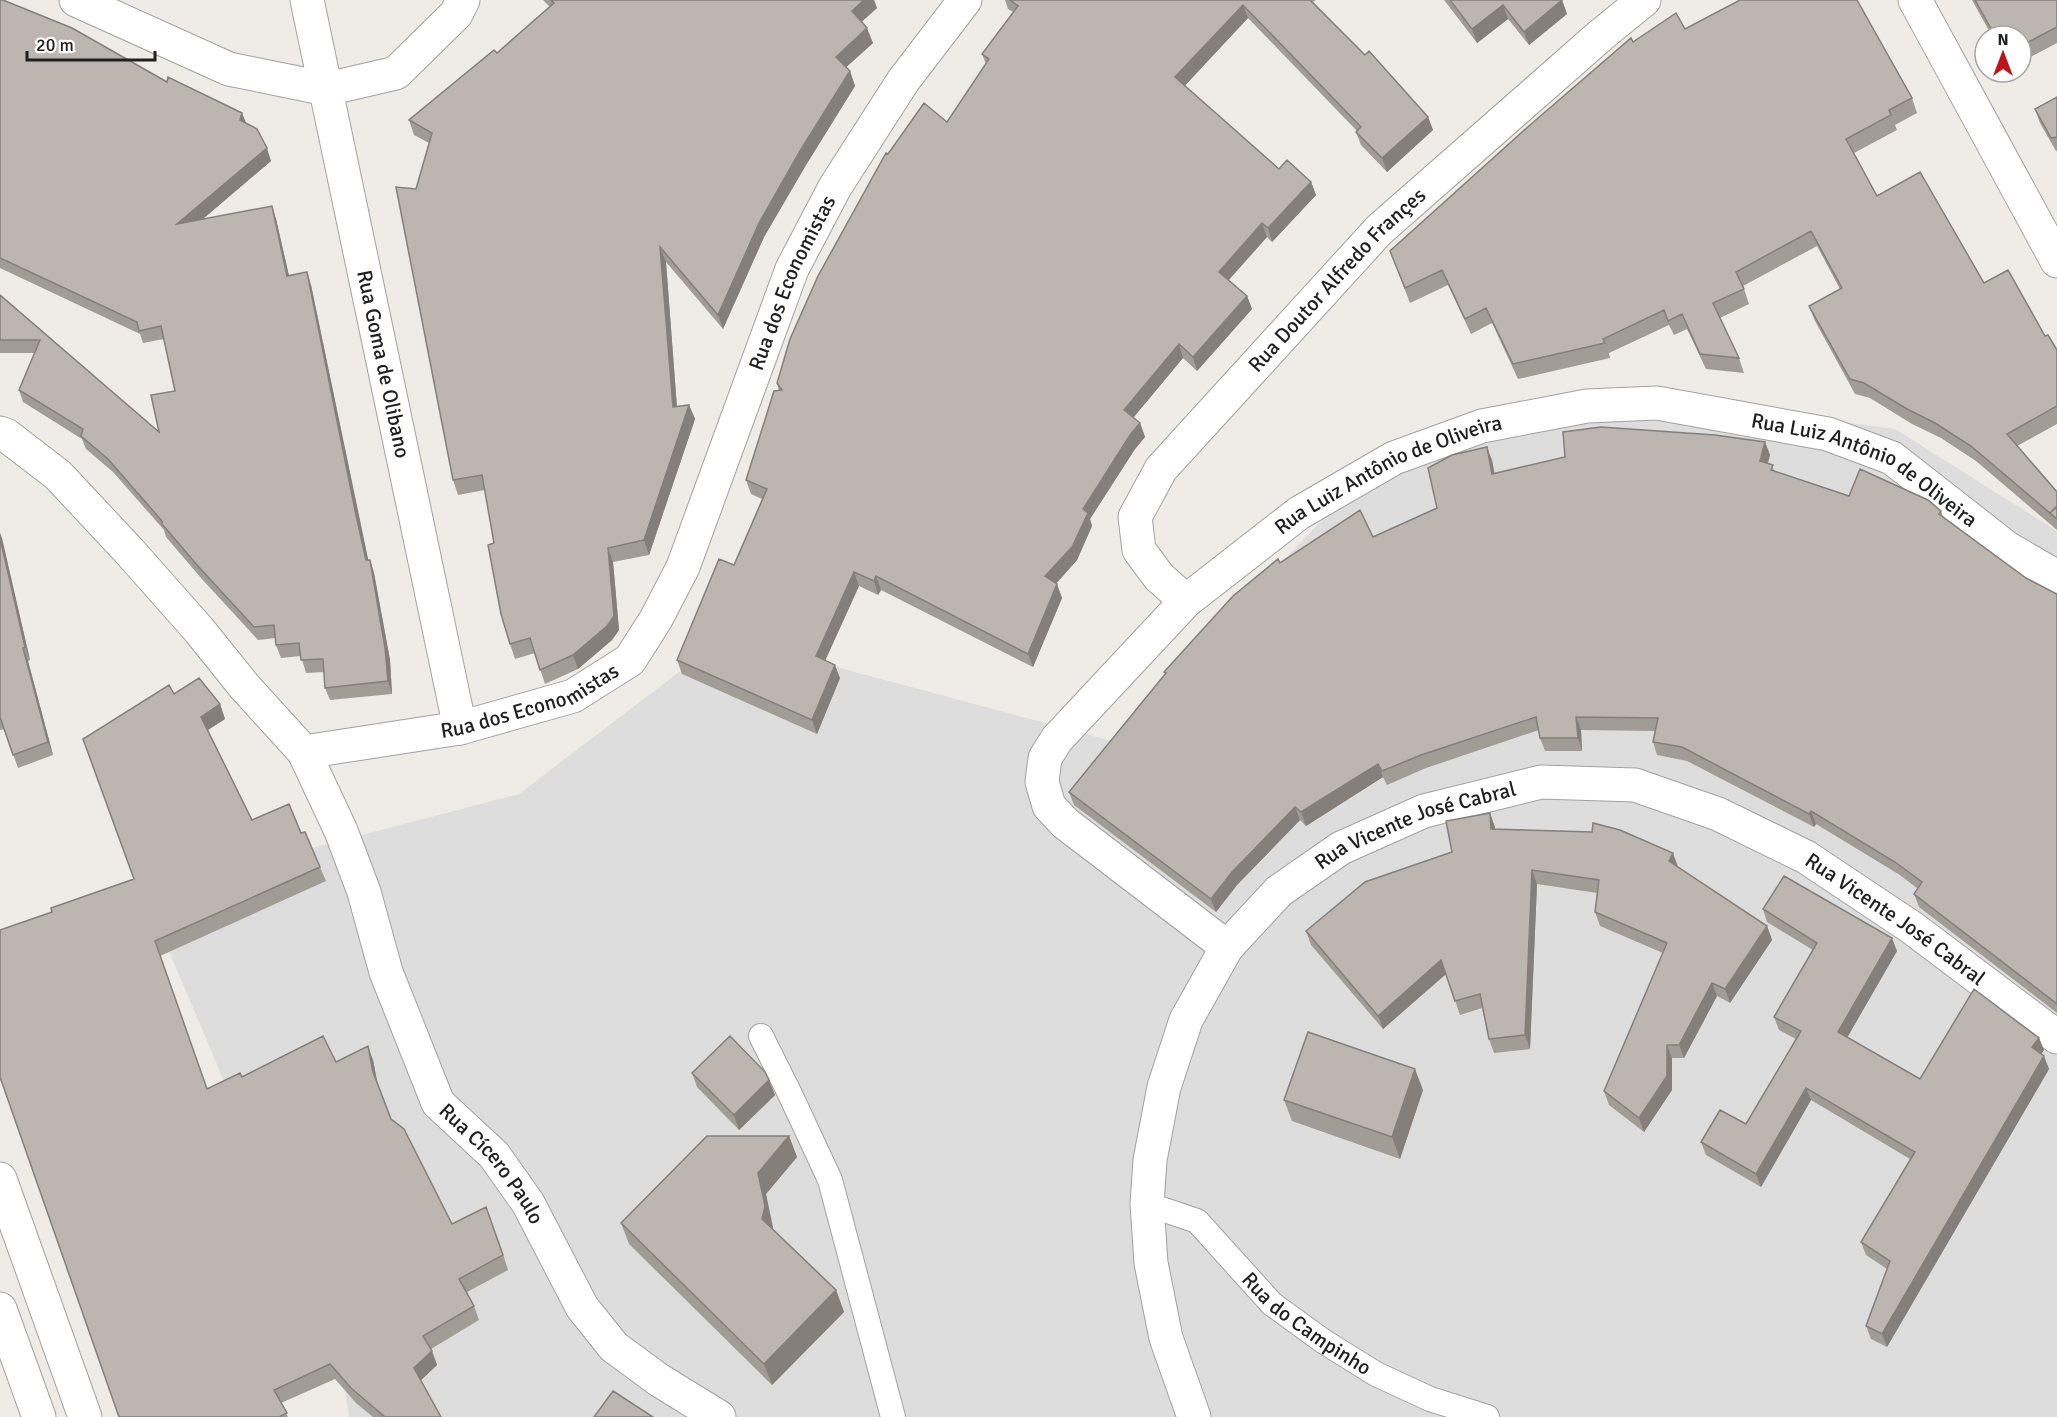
<svg xmlns="http://www.w3.org/2000/svg" width="2057" height="1417" font-family="Signika,sans-serif">
  <rect width="100%" height="100%" fill="#efece7"/>
  <!-- residential -->
  <path fill="#ddd" d="M 1624,393 L 1895,429 L 2057,531 L 2057,1417 L 349,1417 L 340,1355 L 127,852 L 190,880 L 519,794 L 725,637 L 1112,741 L 1342,499 L 1501,417 Z"/>
  <g fill="none" stroke-linecap="round" stroke-linejoin="round">
    <!-- service casing -->
    <g stroke="#a1a1a1" stroke-width="26">
      <g id="service">
        <path d="M 761,1036 L 790,1094 L 830,1180 L 893,1417"/>
        <path id="s1" d="M 1147,1204 L 1197,1221 L 1272,1304 L 1323,1341 L 1376,1374 L 1430,1399 L 1487,1417"/>
      </g>
    </g>
    <!-- minor casing -->
    <g stroke="#a1a1a1" stroke-width="35">
      <g id="minor">
        <path d="M 76,0 L 229,69 L 327,89 L 396,73 L 456,14 L 463,0"/>
        <path id="s2" d="M 307,0 L 460,728"/>
        <path d="M 1915,0 L 2057,261"/>
        <path id="s3" d="M 0,433 L 6,435 L 58,475 L 130,552 L 199,630 L 244,686 L 304,752 L 460,728 L 573,696 L 630,660 L 656,619 L 683,567 L 792,269 L 835,187 L 903,81 L 965,0"/>
        <path id="s4" d="M 1186,601 L 1159,577 L 1139,550 L 1135,517 L 1161,469 L 1379,230 L 1601,35 L 1644,0"/>
        <path id="s5" d="M 304,752 L 341,831 L 364,892 L 386,972 L 438,1103 L 494,1155 L 528,1203 L 582,1307 L 614,1347 L 659,1380 L 719,1417"/>
        <path id="s6" d="M 1227,947 L 1065,823 L 1049,806 L 1042,782 L 1045,758 L 1057,739 L 1186,601 L 1299,513 L 1394,458 L 1482,426 L 1587,406 L 1657,403 L 1828,434 L 1892,458 L 2007,548 L 2057,577"/>
        <path d="M 0,1179 L 85,1417"/>
        <path d="M 0,1309 L 39,1417"/>
        <path id="s7" d="M 1194,1417 L 1166,1338 L 1151,1263 L 1147,1204 L 1150,1160 L 1164,1087 L 1186,1020 L 1227,947 L 1279,891 L 1341,848 L 1424,811 L 1541,782 L 1635,785 L 1718,814 L 1806,857 L 1911,927 L 2057,1037"/>
      </g>
    </g>
    <!-- service -->
    <use href="#service" stroke="#fff" stroke-width="24"/>
    <!-- minor -->
    <use href="#minor" stroke="#fff" stroke-width="33"/>
  </g>
  <!-- wall -->
  <path fill="#a29c97" d="M 0,0 L 167,82 L 246,123 L 271,161 L 202,219 L 276,219 L 289,276 L 311,285 L 361,527 L 368,560 L 370,560 L 374,573 L 390,660 L 392,694 L 330,700 L 325,688 L 324,672 L 306,673 L 301,656 L 281,658 L 276,645 L 276,638 L 258,640 L 201,578 L 166,537 L 164,530 L 113,472 L 86,449 L 82,439 L 23,402 L 19,390 L 35,353 L 0,353 L 0,295 L 159,432 L 175,391 L 164,339 L 143,343 L 140,334 L 0,268 Z
    M 543,0 L 874,0 L 877,8 L 861,22 L 873,43 L 846,67 L 850,71 L 855,86 L 806,165 L 764,237 L 723,329 L 666,262 L 677,407 L 689,405 L 695,419 L 649,555 L 613,562 L 619,630 L 612,640 L 578,669 L 545,684 L 535,653 L 515,659 L 510,644 L 494,543 L 485,490 L 458,495 L 453,480 L 429,143 L 414,135 L 409,120 L 497,53 L 550,7 Z
    M 1005,0 L 1316,0 L 1313,2 L 1365,55 L 1428,117 L 1433,130 L 1387,172 L 1361,145 L 1356,132 L 1357,131 L 1248,18 L 1184,86 L 1279,169 L 1311,182 L 1316,195 L 1272,242 L 1267,237 L 1229,280 L 1247,296 L 1252,309 L 1197,371 L 1183,358 L 1133,418 L 1140,423 L 1145,437 L 1135,449 L 1090,519 L 1092,526 L 1077,560 L 1056,584 L 1062,598 L 1033,667 L 881,590 L 878,595 L 859,586 L 825,660 L 840,678 L 817,734 L 682,674 L 677,660 L 734,565 L 762,499 L 751,494 L 746,480 L 779,391 L 777,383 L 888,154 L 947,122 L 986,64 L 982,54 L 1013,12 L 1008,9 Z
    M 1444,0 L 1562,0 L 1567,14 L 1529,45 L 1508,19 L 1477,43 Z
    M 1972,0 L 2057,0 L 2057,43 L 2021,62 L 2021,36 L 1992,36 Z
    M 1685,29 L 1912,98 L 1917,113 L 1895,125 L 1897,130 L 1854,153 L 1877,196 L 1984,283 L 2045,336 L 2057,350 L 2057,424 L 2017,446 L 2057,492 L 2057,530 L 1976,461 L 1941,438 L 1912,424 L 1870,398 L 1855,394 L 1815,321 L 1809,306 L 1840,289 L 1817,246 L 1743,286 L 1749,304 L 1720,318 L 1739,358 L 1744,373 L 1706,369 L 1687,329 L 1674,335 L 1669,325 L 1609,353 L 1610,358 L 1518,379 L 1492,323 L 1471,334 L 1448,285 L 1410,303 L 1390,251 L 1633,42 Z
    M 2057,97 L 2057,151 L 2056,151 L 2040,123 L 2035,109 Z
    M 1765,442 L 1770,455 L 1768,463 L 1776,472 L 1849,496 L 1941,511 L 1943,517 L 2026,578 L 2057,594 L 2057,1013 L 1919,907 L 1914,894 L 1918,889 L 1900,875 L 1816,824 L 1814,827 L 1687,761 L 1657,755 L 1653,742 L 1655,731 L 1581,730 L 1582,751 L 1545,751 L 1540,738 L 1539,730 L 1426,768 L 1387,785 L 1383,777 L 1306,826 L 1300,820 L 1237,885 L 1216,912 L 1074,805 L 1069,792 L 1165,674 L 1164,672 L 1280,563 L 1373,537 L 1437,508 L 1492,460 L 1494,473 Z
    M 0,533 L 30,660 L 28,661 L 53,755 L 18,768 L 4,729 L 0,730 Z
    M 174,694 L 220,704 L 225,719 L 208,730 L 252,820 L 301,833 L 320,867 L 326,881 L 160,956 L 207,1089 L 242,1077 L 336,1062 L 373,1060 L 378,1085 L 391,1119 L 452,1224 L 486,1207 L 503,1254 L 508,1270 L 467,1292 L 474,1306 L 479,1320 L 431,1349 L 437,1365 L 421,1380 L 441,1417 L 373,1417 L 356,1403 L 335,1379 L 281,1403 L 288,1417 L 119,1417 L 52,912 L 134,879 Z
    M 1490,813 L 1495,829 L 1677,867 L 1767,926 L 1772,940 L 1730,1003 L 1717,996 L 1684,1058 L 1672,1058 L 1672,1090 L 1644,1132 L 1609,1105 L 1604,1091 L 1663,953 L 1600,926 L 1595,912 L 1597,893 L 1537,884 L 1530,1049 L 1494,1053 L 1489,1039 L 1482,1008 L 1460,1015 L 1446,974 L 1383,1029 L 1311,945 L 1306,931 L 1452,852 Z
    M 1763,909 L 1897,951 L 1847,1037 L 1920,1079 L 2039,1038 L 2044,1050 L 2041,1054 L 2049,1069 L 1887,1347 L 1871,1339 L 1866,1326 L 1887,1269 L 1866,1255 L 1861,1242 L 1910,1159 L 1811,1100 L 1761,1187 L 1706,1155 L 1701,1142 L 1746,1124 L 1796,1039 L 1779,1030 L 1774,1017 L 1813,950 L 1767,922 Z
    M 692,1073 L 769,1080 L 775,1095 L 739,1130 L 697,1087 Z
    M 1423,1090 L 1400,1159 L 1292,1121 L 1284,1100 Z
    M 789,1136 L 797,1157 L 766,1194 L 772,1228 L 836,1290 L 844,1312 L 772,1385 L 629,1244 L 621,1223 Z"/>
  <!-- shaded-wall -->
  <path fill="#847f7b" d="M 864,0 L 874,0 L 877,8 L 857,26 L 852,11 Z
    M 1562,0 L 1567,14 L 1529,45 L 1524,32 Z
    M 1243,5 L 1248,18 L 1180,91 L 1175,77 Z
    M 1503,5 L 1508,19 L 1477,43 L 1472,29 Z
    M 867,28 L 873,43 L 842,71 L 836,57 Z
    M 850,71 L 855,86 L 806,165 L 764,237 L 723,329 L 718,315 L 759,223 L 800,151 Z
    M 242,113 L 247,125 L 240,120 Z
    M 1428,117 L 1433,130 L 1387,172 L 1382,158 Z
    M 267,148 L 271,161 L 182,237 L 177,224 Z
    M 1311,182 L 1316,195 L 1272,242 L 1268,228 Z
    M 272,206 L 276,219 L 292,289 L 287,276 Z
    M 1262,223 L 1267,237 L 1224,285 L 1219,272 Z
    M 660,247 L 666,262 L 678,422 L 673,407 Z
    M 307,272 L 311,285 L 371,573 L 366,560 L 356,515 Z
    M 1247,296 L 1252,309 L 1197,371 L 1193,357 Z
    M 1179,344 L 1183,358 L 1128,424 L 1124,410 Z
    M 689,405 L 695,419 L 649,555 L 644,540 Z
    M 1140,423 L 1145,437 L 1135,449 L 1090,519 L 1092,526 L 1077,560 L 1050,590 L 1045,576 L 1083,509 L 1130,435 Z
    M 1765,442 L 1770,455 L 1764,474 L 1760,461 Z
    M 1487,447 L 1492,460 L 1497,487 L 1492,474 Z
    M 0,533 L 2,538 L 30,660 L 25,647 L 0,538 Z
    M 608,548 L 613,562 L 619,630 L 612,640 L 578,669 L 573,655 Z
    M 370,560 L 374,573 L 390,660 L 392,694 L 388,681 Z
    M 854,572 L 859,586 L 821,670 L 816,656 Z
    M 876,576 L 881,590 L 878,595 L 874,581 Z
    M 1057,584 L 1062,598 L 1033,667 L 1028,654 Z
    M 23,648 L 28,661 L 53,755 L 48,742 Z
    M 835,665 L 840,678 L 817,734 L 812,720 Z
    M 220,704 L 225,719 L 206,731 L 201,717 Z
    M 1576,717 L 1581,730 L 1582,751 L 1578,738 Z
    M 1378,764 L 1383,777 L 1306,826 L 1301,812 Z
    M 1295,807 L 1300,820 L 1237,885 L 1216,912 L 1211,899 L 1232,872 Z
    M 1811,811 L 1816,824 L 1814,827 L 1809,814 Z
    M 1490,813 L 1495,827 L 1496,843 L 1491,829 Z
    M 1673,853 L 1678,867 L 1669,861 Z
    M 1532,870 L 1537,884 L 1530,1049 L 1525,1035 Z
    M 1767,926 L 1772,940 L 1730,1003 L 1725,989 Z
    M 1892,938 L 1897,951 L 1843,1045 L 1838,1032 Z
    M 1441,960 L 1446,974 L 1383,1029 L 1378,1016 Z
    M 1712,983 L 1717,996 L 1684,1058 L 1679,1045 Z
    M 2039,1038 L 2044,1050 L 2037,1060 L 2032,1047 Z
    M 1667,1045 L 1672,1058 L 1672,1090 L 1644,1132 L 1639,1118 Z
    M 368,1046 L 373,1060 L 378,1087 L 373,1072 Z
    M 2044,1056 L 2049,1069 L 1887,1347 L 1882,1334 Z
    M 1415,1069 L 1423,1090 L 1400,1159 L 1392,1137 Z
    M 769,1080 L 775,1095 L 739,1130 L 734,1115 Z
    M 1806,1088 L 1811,1100 L 1761,1187 L 1756,1174 Z
    M 789,1136 L 797,1157 L 766,1194 L 773,1227 L 770,1240 L 762,1219 L 758,1173 Z
    M 836,1290 L 844,1312 L 772,1385 L 764,1364 Z
    M 432,1351 L 437,1365 L 419,1382 L 414,1368 Z"/>
  <!-- building -->
  <path fill="#bcb5b0" stroke="#847f7b" stroke-width="1.5" d="M 0,0 L 3,0 L 72,28 L 167,82 L 168,77 L 242,113 L 240,120 L 257,129 L 267,148 L 177,224 L 272,206 L 287,276 L 307,272 L 356,515 L 366,560 L 370,560 L 385,648 L 388,681 L 325,688 L 323,659 L 301,660 L 299,643 L 276,645 L 274,625 L 254,627 L 197,565 L 162,524 L 162,521 L 108,459 L 81,436 L 83,429 L 19,390 L 40,340 L 0,340 L 0,295 L 159,432 L 151,395 L 175,391 L 161,326 L 139,331 L 137,322 L 0,258 Z
    M 551,0 L 864,0 L 852,11 L 867,28 L 836,57 L 850,71 L 800,151 L 759,223 L 718,315 L 660,247 L 673,407 L 689,405 L 644,540 L 608,548 L 614,616 L 607,626 L 573,655 L 540,670 L 530,638 L 510,644 L 501,614 L 488,545 L 494,543 L 482,475 L 453,480 L 396,187 L 416,189 L 432,133 L 409,120 L 494,50 L 497,53 L 554,3 Z
    M 1010,0 L 1310,0 L 1365,55 L 1369,51 L 1428,117 L 1382,158 L 1356,132 L 1361,127 L 1243,5 L 1175,77 L 1279,169 L 1287,160 L 1311,182 L 1268,228 L 1262,223 L 1219,272 L 1247,296 L 1193,357 L 1179,344 L 1124,410 L 1140,423 L 1130,435 L 1083,509 L 1088,513 L 1072,547 L 1045,576 L 1057,584 L 1028,654 L 876,576 L 874,581 L 854,572 L 816,656 L 835,665 L 812,720 L 677,660 L 719,559 L 734,565 L 767,489 L 746,480 L 774,391 L 782,390 L 777,383 L 790,339 L 818,276 L 886,153 L 888,154 L 924,103 L 947,122 L 989,59 L 982,54 L 1018,6 Z
    M 1450,0 L 1562,0 L 1524,32 L 1503,5 L 1472,29 Z
    M 1740,0 L 1857,0 L 1912,98 L 1889,110 L 1891,115 L 1846,139 L 1877,196 L 1920,172 L 1984,283 L 2008,270 L 2045,336 L 2048,335 L 2057,350 L 2057,406 L 2007,434 L 2057,492 L 2057,506 L 2050,513 L 2057,507 L 2057,519 L 1971,446 L 1935,423 L 1907,409 L 1864,383 L 1850,379 L 1809,306 L 1842,288 L 1811,231 L 1736,272 L 1744,289 L 1713,303 L 1739,358 L 1700,354 L 1682,314 L 1668,321 L 1664,310 L 1603,339 L 1605,343 L 1513,364 L 1486,308 L 1465,319 L 1442,270 L 1405,288 L 1390,251 L 1530,125 L 1631,38 L 1633,42 L 1676,13 L 1685,29 Z
    M 1975,0 L 2057,0 L 2057,27 L 2021,46 L 2021,36 L 1995,36 Z
    M 2057,97 L 2057,137 L 2051,138 L 2035,109 Z
    M 1601,427 L 1715,435 L 1765,442 L 1760,461 L 1773,465 L 1771,470 L 1849,496 L 1860,469 L 1928,500 L 1941,511 L 1939,514 L 2026,578 L 2057,594 L 2057,1004 L 1914,894 L 1922,882 L 1895,862 L 1811,811 L 1809,814 L 1682,747 L 1653,742 L 1658,718 L 1576,717 L 1578,738 L 1540,738 L 1536,717 L 1421,755 L 1382,771 L 1378,764 L 1301,812 L 1295,807 L 1232,872 L 1211,899 L 1069,792 L 1166,673 L 1164,672 L 1233,596 L 1278,559 L 1280,563 L 1360,510 L 1373,537 L 1437,508 L 1428,468 L 1452,455 L 1487,447 L 1492,474 L 1565,457 L 1563,432 Z
    M 0,538 L 25,647 L 23,648 L 48,742 L 13,755 L 0,717 Z
    M 199,678 L 220,704 L 201,717 L 252,820 L 289,804 L 301,833 L 305,832 L 320,867 L 155,941 L 207,1089 L 240,1073 L 242,1077 L 323,1036 L 336,1062 L 368,1046 L 373,1072 L 391,1119 L 404,1129 L 452,1224 L 486,1207 L 503,1255 L 459,1279 L 474,1306 L 423,1336 L 432,1351 L 414,1368 L 441,1417 L 385,1417 L 351,1388 L 330,1364 L 274,1390 L 287,1413 L 279,1417 L 119,1417 L 0,1077 L 0,930 L 52,912 L 51,908 L 134,879 L 83,739 L 169,685 L 174,694 Z
    M 1490,813 L 1491,829 L 1592,832 L 1593,823 L 1620,830 L 1673,853 L 1669,861 L 1767,926 L 1725,989 L 1712,983 L 1679,1045 L 1667,1045 L 1667,1076 L 1639,1118 L 1604,1091 L 1667,943 L 1595,912 L 1599,880 L 1532,870 L 1525,1035 L 1489,1039 L 1480,994 L 1455,1001 L 1441,960 L 1378,1016 L 1306,931 L 1365,882 L 1452,852 L 1446,821 Z
    M 1784,876 L 1892,938 L 1838,1032 L 1920,1079 L 1974,989 L 2039,1038 L 2032,1047 L 2044,1056 L 1882,1334 L 1866,1326 L 1890,1261 L 1861,1242 L 1915,1152 L 1806,1088 L 1756,1174 L 1701,1142 L 1720,1110 L 1746,1124 L 1801,1031 L 1774,1017 L 1817,943 L 1763,909 Z
    M 1308,1032 L 1415,1069 L 1392,1137 L 1284,1100 Z
    M 730,1036 L 765,1072 L 769,1080 L 734,1115 L 692,1073 Z
    M 707,1136 L 789,1136 L 758,1173 L 765,1206 L 762,1219 L 836,1290 L 764,1364 L 621,1223 Z
    M 613,1391 L 653,1417 L 594,1417 Z"/>
  <g text-anchor="middle" stroke-width="4.5" stroke-linejoin="round" paint-order="stroke">
    <!-- street labels -->
    <g font-size="21" fill="#202020" stroke="#fff">
      <text dy="7" stroke="none"><textPath href="#s4" startOffset="416">Rua Doutor Alfredo Françes</textPath></text>
      <text dy="7" stroke="none"><textPath href="#s3" startOffset="1197">Rua dos Economistas</textPath></text>
      <text dy="7" stroke="none"><textPath href="#s2" startOffset="372">Rua Goma de Olibano</textPath></text>
      <text dy="7" stroke="none"><textPath href="#s6" startOffset="1233">Rua Luiz Antônio de Oliveira</textPath></text>
      <text dy="7" stroke="none"><textPath href="#s6" startOffset="729">Rua Luiz Antônio de Oliveira</textPath></text>
      <text dy="7" stroke="none"><textPath href="#s3" startOffset="675">Rua dos Economistas</textPath></text>
      <text dy="7" stroke="none"><textPath href="#s7" startOffset="722">Rua Vicente José Cabral</textPath></text>
      <text dy="7" stroke="none"><textPath href="#s7" startOffset="1244">Rua Vicente José Cabral</textPath></text>
      <text dy="7" stroke="none"><textPath href="#s5" startOffset="458">Rua Cícero Paulo</textPath></text>
      <text dy="7" stroke="none"><textPath href="#s1" startOffset="204">Rua do Campinho</textPath></text>
    </g>
  </g>
  <!-- north arrow -->
  <g transform="translate(2003 54)"><circle r="28" fill="#ffffff" stroke="#a6a6a6" stroke-width="1.5"/>
  <path d="M0-4.5L10 22L0 15L-10 22Z" fill="#bb141a"/>
  <text y="-9" font-size="16" font-weight="bold" text-anchor="middle" fill="#202020">N</text>
  </g>
  <!-- scale -->
  <path d="M27 51v9h128v-9" fill="none" stroke="#202020" stroke-width="3"/>
  <text x="36" y="51" font-size="18" fill="#202020" stroke="#ffffff" stroke-width="4.5" paint-order="stroke">20 m</text>
</svg>
